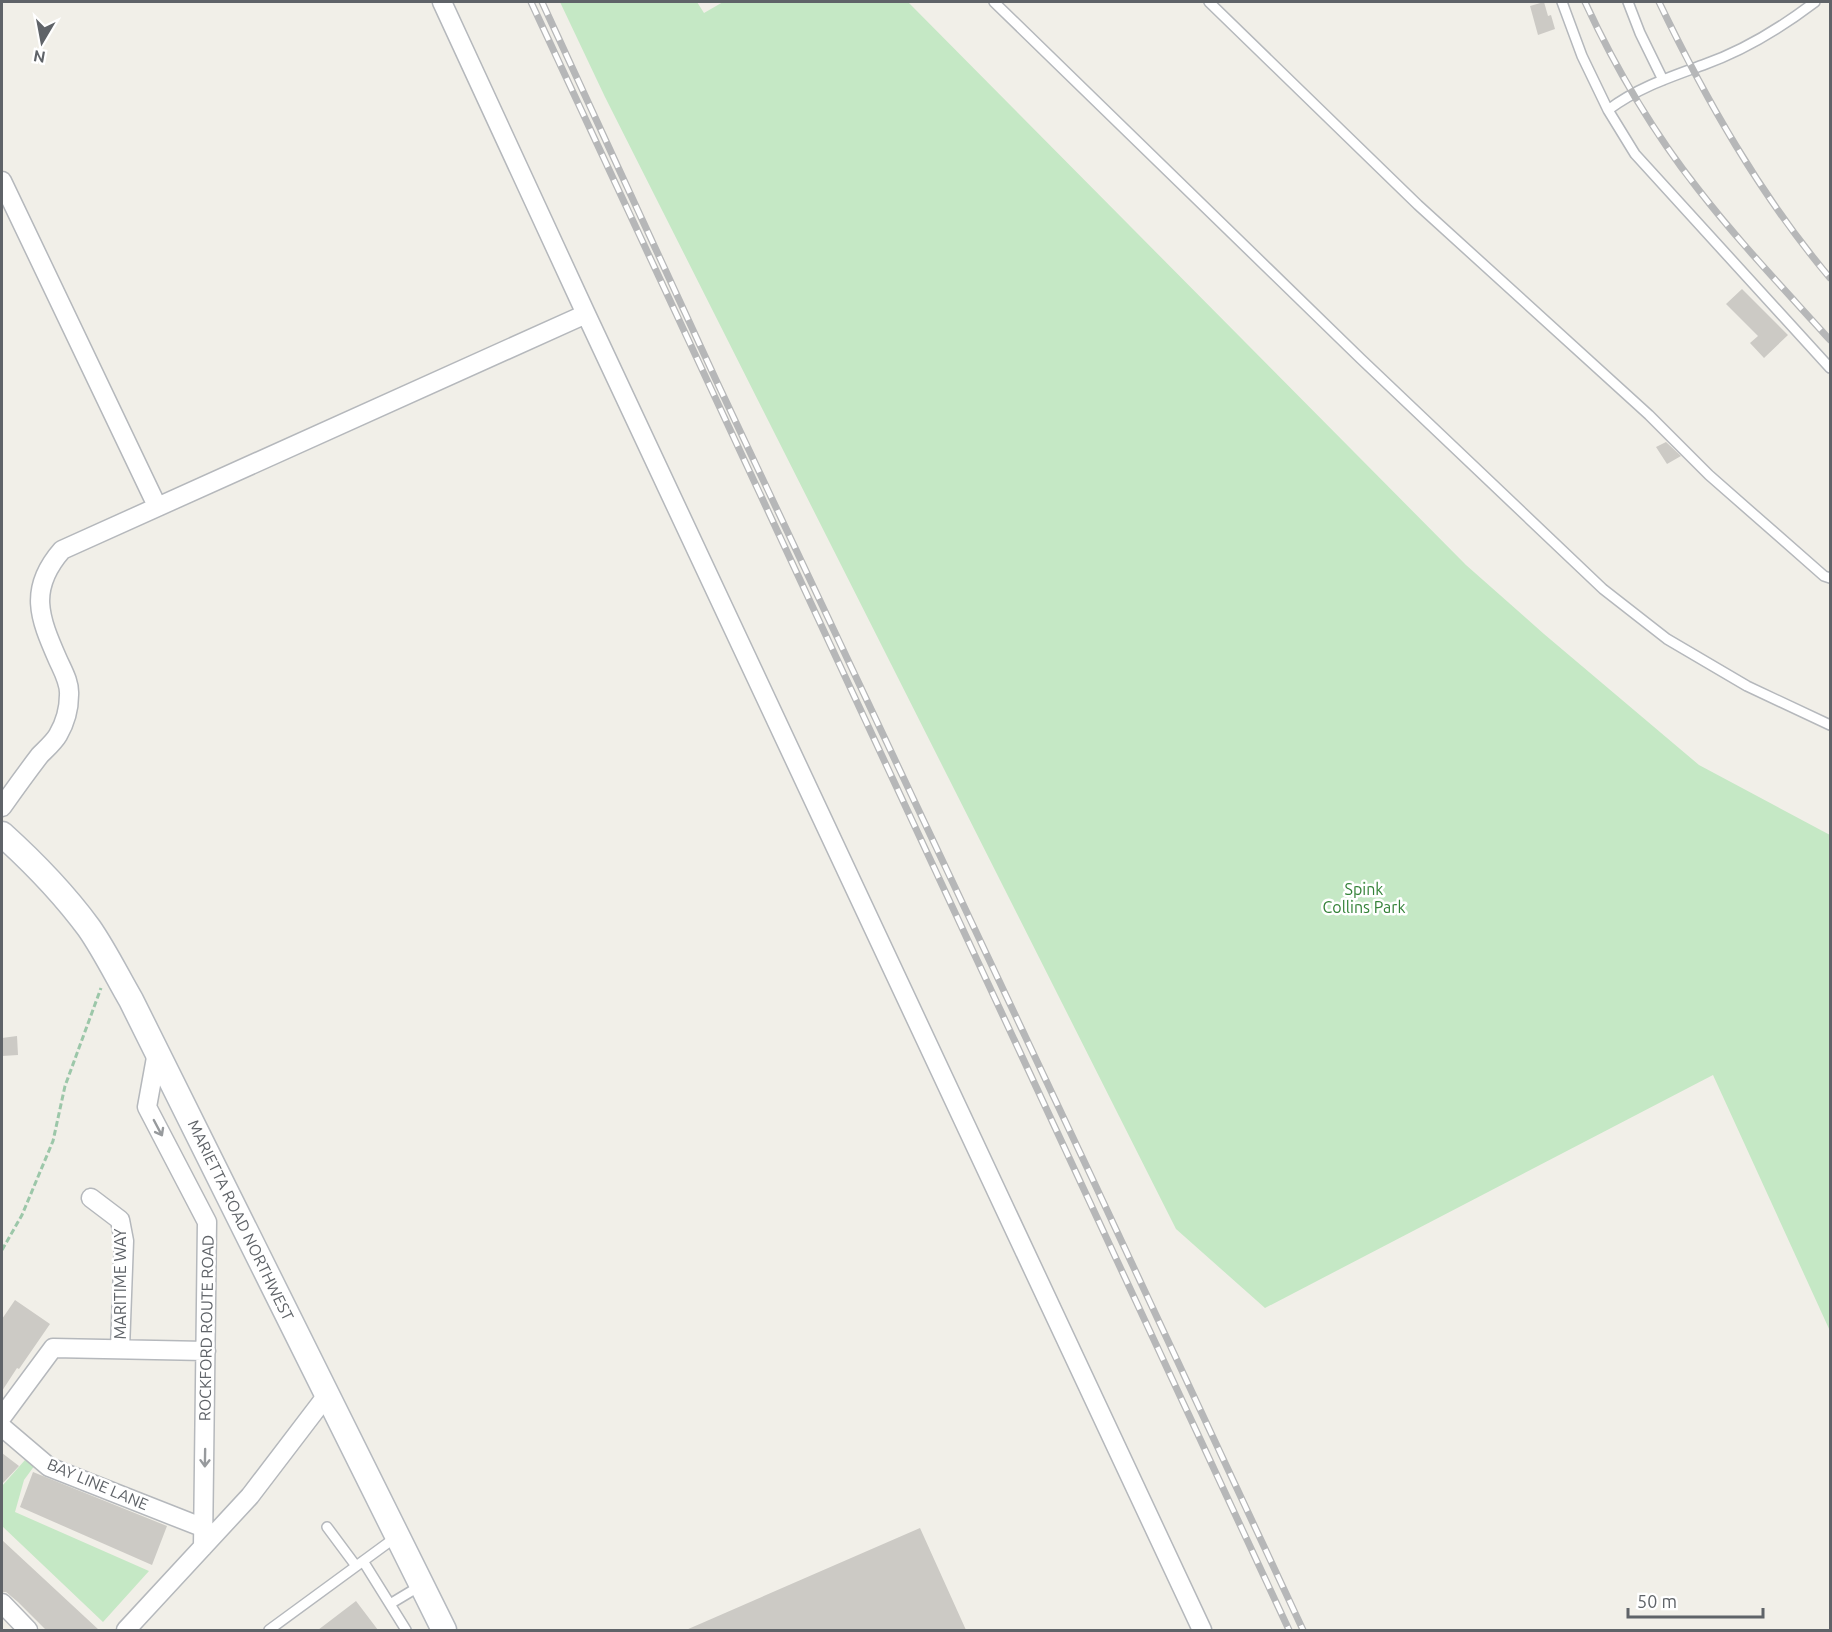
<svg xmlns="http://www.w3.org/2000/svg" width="1832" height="1632" font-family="Ubuntu,sans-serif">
  <rect width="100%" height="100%" fill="#f1efe8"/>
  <!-- green -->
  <path fill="#c5e8c5" d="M 560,2 L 697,2 L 704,13 L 723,2 L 908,2 L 1466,565 L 1544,634 L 1699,765 L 1830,835 L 1830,1331 L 1713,1075 L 1265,1308 L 1176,1229 L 605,97 Z
    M 25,1460 L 35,1465 L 24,1480 L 15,1512 L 149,1571 L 103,1622 L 2,1526 L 2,1486 Z"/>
  <!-- building -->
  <path fill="#cccac5" d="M 1544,2 L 1548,16 L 1551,15 L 1555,29 L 1538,35 L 1530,6 Z
    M 1742,289 L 1788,335 L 1764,358 L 1750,343 L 1758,336 L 1726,304 Z
    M 1666,442 L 1681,456 L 1667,464 L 1656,447 Z
    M 17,1036 L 18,1055 L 2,1056 L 2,1038 Z
    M 15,1300 L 50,1324 L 19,1369 L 17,1368 L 2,1391 L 2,1319 Z
    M 2,1453 L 19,1466 L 2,1484 Z
    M 33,1472 L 167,1526 L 152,1565 L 20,1507 Z
    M 920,1528 L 966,1630 L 686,1630 Z
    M 2,1540 L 99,1630 L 46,1630 L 18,1602 L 6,1592 L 2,1592 Z
    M 356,1601 L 378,1630 L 318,1630 Z"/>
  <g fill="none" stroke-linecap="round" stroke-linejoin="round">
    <!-- service casing -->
    <g stroke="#b5b8bc" stroke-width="12">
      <path id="service" d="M 994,2 L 1361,359 L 1603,589 L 1667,639 L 1747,686 L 1830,725
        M 1209,2 L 1418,205 L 1649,415 L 1709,475 L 1824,576 L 1830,578
        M 1562,2 L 1582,56 L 1608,110 L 1635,154 L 1830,368
        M 1628,2 L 1640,33 L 1663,80
        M 1608,110 C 1637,88 1670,77 1703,65 C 1743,51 1782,27 1815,2
        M 327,1527 L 356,1566
        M 363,1561 L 406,1630
        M 390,1604 L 420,1586
        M 269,1630 L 396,1537"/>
    </g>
    <!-- minor casing -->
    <g stroke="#b5b8bc" stroke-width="21">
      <path id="minor" d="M 442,2 L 586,314 L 1202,1630
        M 2,181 L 157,506
        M 2,807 C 14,790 27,772 40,755 C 46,749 54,742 58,735 C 65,723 69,708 69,695 C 70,683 63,671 58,660 C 39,617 28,589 62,550 L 586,314
        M 157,1052 L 147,1107 L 207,1222 L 203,1547
        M 91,1198 L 120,1220 L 124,1241 L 120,1349
        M 2,1417 L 53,1348 L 206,1351
        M 2,1427 L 49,1467 L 204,1528
        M 2,1603 L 28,1630
        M 126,1630 L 250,1496 L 327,1395"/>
    </g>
    <!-- secondary casing -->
    <g stroke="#b6babf" stroke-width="27">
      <path id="secondary" d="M 2,834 C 33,862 64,894 89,928 C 105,951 117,976 131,1000 L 444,1630"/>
    </g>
    <!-- path -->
    <path stroke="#9cc7a9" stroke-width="3" stroke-dasharray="6 3" stroke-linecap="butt" d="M 2,1250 L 22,1215 L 53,1141 L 65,1086 L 101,988"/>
    <!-- service -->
    <use href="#service" stroke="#fff" stroke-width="9"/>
    <!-- minor -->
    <use href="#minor" stroke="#fff" stroke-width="18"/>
    <!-- secondary -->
    <use href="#secondary" stroke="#fff" stroke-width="24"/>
    <!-- rail casing -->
    <g stroke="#b6b7b8" stroke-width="7">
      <path id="rail" d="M 531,2 L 1289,1630
        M 542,2 L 716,380 L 1092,1178 L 1303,1630
        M 1585,2 C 1615,67 1653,132 1698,189 C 1739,242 1785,290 1830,340
        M 1659,2 C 1706,100 1760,195 1830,278"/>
    </g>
    <!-- rail -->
    <use href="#rail" stroke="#fff" stroke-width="4.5" stroke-dasharray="14" stroke-linecap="butt"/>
  </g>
  <!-- one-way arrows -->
  <defs><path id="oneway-shaft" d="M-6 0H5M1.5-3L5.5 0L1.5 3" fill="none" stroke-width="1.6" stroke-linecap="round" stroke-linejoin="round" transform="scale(1.5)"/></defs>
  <g stroke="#979a9d">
    <use href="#oneway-shaft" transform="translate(158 1128) rotate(62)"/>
    <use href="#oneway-shaft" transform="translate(205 1458) rotate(91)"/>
  </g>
  <g text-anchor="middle" stroke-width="5" stroke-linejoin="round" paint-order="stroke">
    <!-- park labels -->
    <g font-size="16" fill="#348238" stroke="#fff">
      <text x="1364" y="895">Spink<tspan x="1364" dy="18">Collins Park</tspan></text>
    </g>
    <!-- street labels -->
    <g font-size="16" fill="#5f6368" stroke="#fff">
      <text transform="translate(241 1220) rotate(64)" y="6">MARIETTA ROAD NORTHWEST</text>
      <text transform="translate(120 1284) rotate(-90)" y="6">MARITIME WAY</text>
      <text transform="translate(206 1328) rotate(-89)" y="6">ROCKFORD ROUTE ROAD</text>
      <text transform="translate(98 1484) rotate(23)" y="6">BAY LINE LANE</text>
    </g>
  </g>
  <!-- border -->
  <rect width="1832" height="1632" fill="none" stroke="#5f6368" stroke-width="6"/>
  <!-- north arrow -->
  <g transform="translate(42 42) rotate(190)" stroke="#ffffff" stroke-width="4.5" paint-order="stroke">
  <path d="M0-4.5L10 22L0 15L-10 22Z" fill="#5f6368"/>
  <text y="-9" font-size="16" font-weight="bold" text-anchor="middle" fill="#5f6368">N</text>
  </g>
  <!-- scale -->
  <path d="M1628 1608v9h135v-9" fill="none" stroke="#5f6368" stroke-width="3"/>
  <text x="1637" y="1608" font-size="18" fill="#5f6368" stroke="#ffffff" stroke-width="4.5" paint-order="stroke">50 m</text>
</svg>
